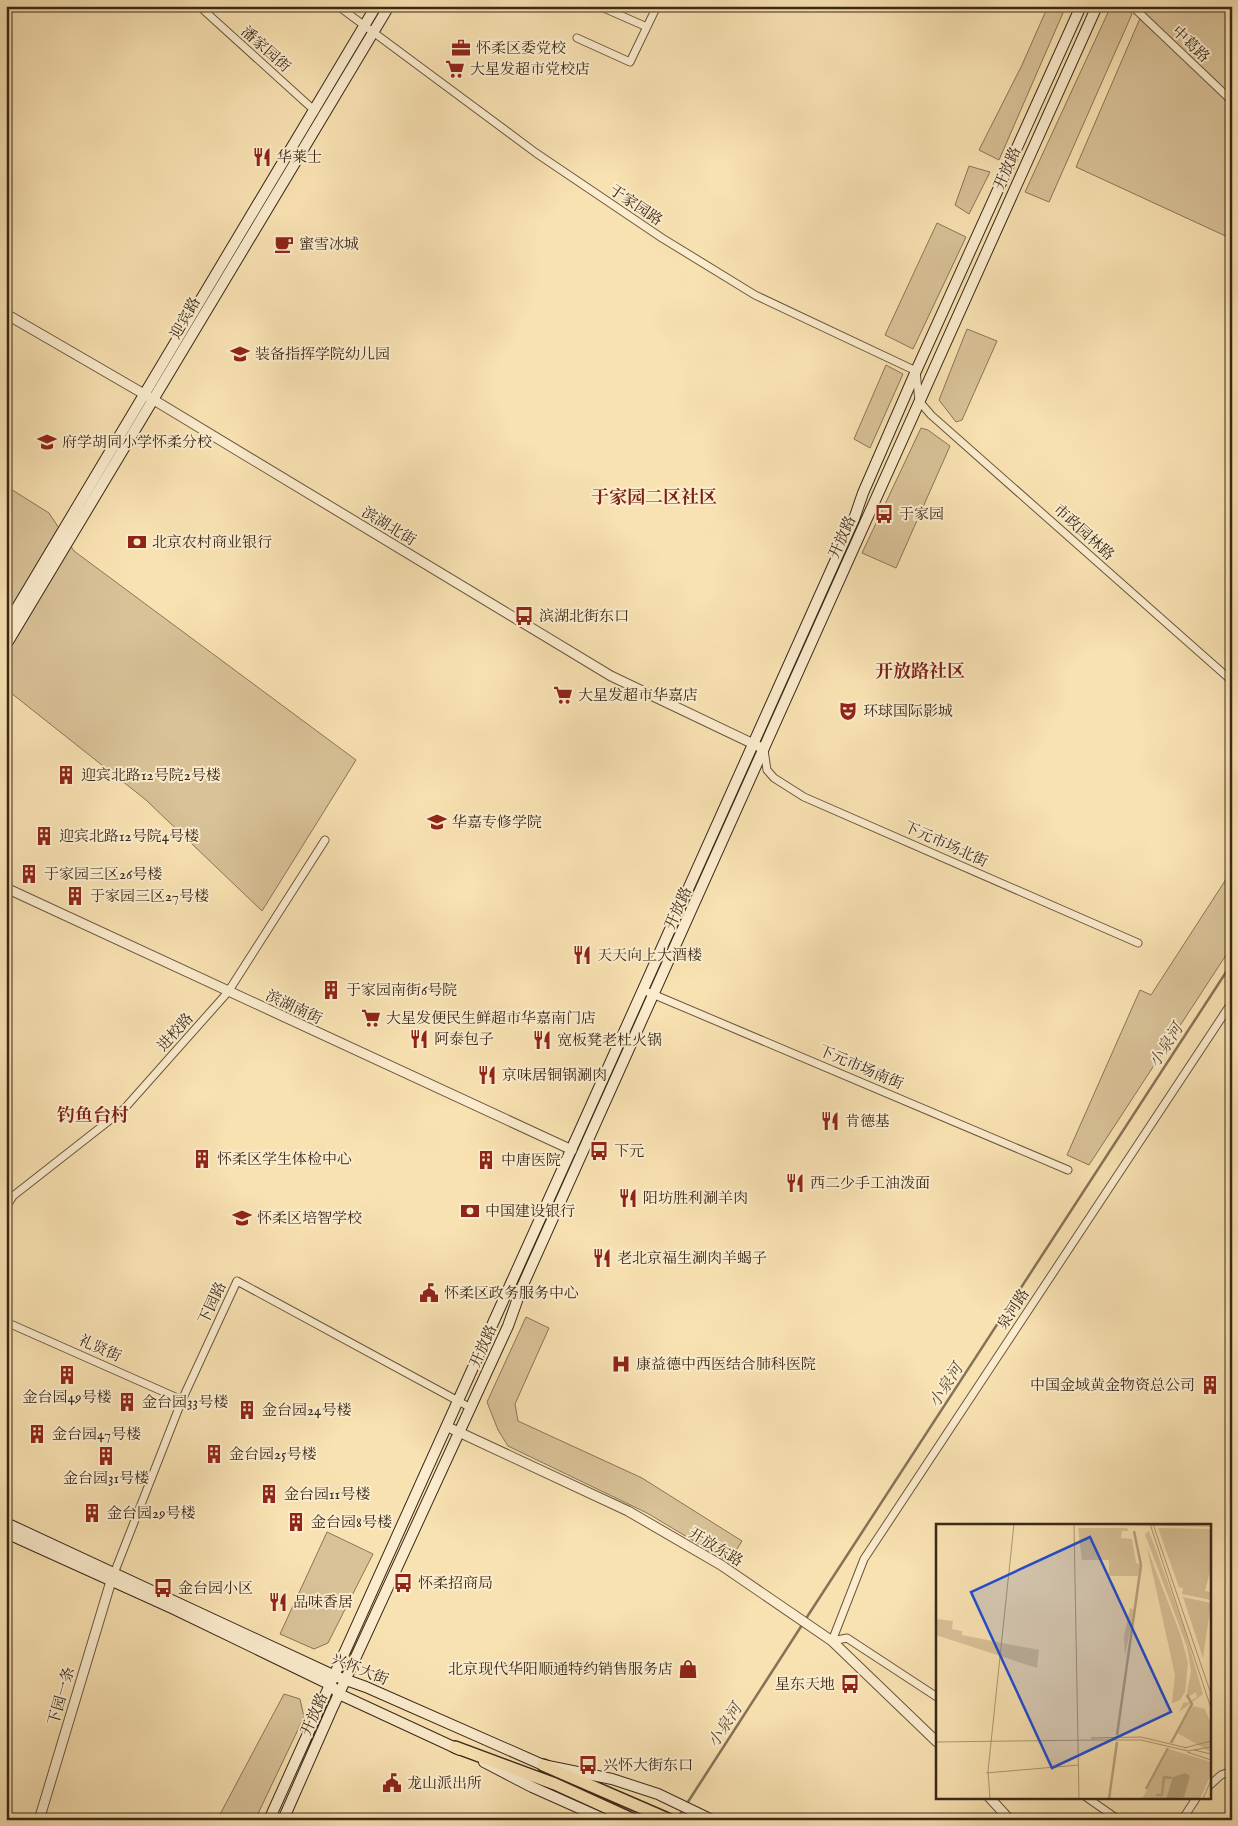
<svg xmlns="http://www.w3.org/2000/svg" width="1238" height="1826" font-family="'IM FELL English','Noto Serif SC',serif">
  <rect width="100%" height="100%" fill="#f9e2b2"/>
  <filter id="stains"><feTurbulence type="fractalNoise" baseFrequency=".004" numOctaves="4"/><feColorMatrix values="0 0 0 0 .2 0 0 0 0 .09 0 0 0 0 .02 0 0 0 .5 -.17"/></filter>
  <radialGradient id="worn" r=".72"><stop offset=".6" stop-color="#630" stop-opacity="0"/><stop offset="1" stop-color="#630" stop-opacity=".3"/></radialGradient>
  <!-- green -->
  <path fill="#d9c298" stroke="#8a7558" d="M 1048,6 L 1066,6 L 999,160 L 979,150 L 1022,65 Z
    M 1111,6 L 1123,6 L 1132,14 L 1049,202 L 1025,192 Z
    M 1141,6 L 1232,6 L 1232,239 L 1076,167 L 1144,9 Z
    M 969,166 L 990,172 L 969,214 L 955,205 Z
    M 937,223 L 966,237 L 913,349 L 885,335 Z
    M 967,329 L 997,341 L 962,420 L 956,422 L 939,400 Z
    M 886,365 L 903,374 L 870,448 L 854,439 Z
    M 921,428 L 928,430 L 950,446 L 896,568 L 862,553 Z
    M 6,486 L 49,513 L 74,551 L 356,760 L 262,911 L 146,800 L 6,689 Z
    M 1232,870 L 1232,946 L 1089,1165 L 1067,1155 L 1140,990 L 1151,995 Z
    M 526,1317 L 549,1328 L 515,1404 L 518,1421 L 642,1478 L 742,1541 L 729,1562 L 647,1513 L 508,1446 L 498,1430 L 487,1402 Z
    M 327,1532 L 373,1554 L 328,1643 L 314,1649 L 280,1634 Z
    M 284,1694 L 300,1699 L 304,1717 L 255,1820 L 217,1820 Z"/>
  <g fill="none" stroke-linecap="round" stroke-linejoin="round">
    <!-- stream -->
    <path stroke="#867256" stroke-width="2.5" d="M 805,1620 L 1232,963
      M 686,1805 L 802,1625
      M 676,1820 L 683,1810"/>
    <!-- minor casing -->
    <g stroke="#6a563f" stroke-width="9">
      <path id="minor" d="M 199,6 L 315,111
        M 338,6 L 536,153 L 662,238 L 755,295 L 916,371 L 919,401 L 931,415 L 1232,681
        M 599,6 L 647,27
        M 1132,6 L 1232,101
        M 577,38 L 630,62 L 657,6
        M 764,750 L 767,770 L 774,778 L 804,797 L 1138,943
        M 643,990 L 1068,1170
        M 6,1207 L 13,1196 L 124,1109 L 228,992 L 325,840
        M 6,1322 L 182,1400
        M 113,1576 L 182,1400 L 237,1281 L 471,1408
        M 937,1697 L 847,1638 L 832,1641 L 864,1559 L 1232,1002
        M 1209,1786 L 1221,1775 L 1232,1771
        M 1086,1797 L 1119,1820
        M 1182,1820 L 1197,1797"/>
    </g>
    <!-- tertiary casing -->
    <g stroke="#6a563f" stroke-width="11">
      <path id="tertiary" d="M 6,314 L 144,394 L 611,676 L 764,749
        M 6,888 L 572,1150
        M 448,1427 L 628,1511 L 721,1565 L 832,1641 L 937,1742
        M 989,1797 L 1010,1820
        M 39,1820 L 111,1581"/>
    </g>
    <!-- secondary casing -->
    <g stroke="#3a2819" stroke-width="12">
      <path id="secondary" d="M 6,626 L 376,6
        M 6,645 L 389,6
        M 6,1523 L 335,1676 L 366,1687 L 543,1765 L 612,1779 L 658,1794 L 712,1820
        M 6,1533 L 174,1609 L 331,1685 L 339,1694 L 460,1750
        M 484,1762 L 532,1787 L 606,1820
        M 269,1820 C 467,1388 658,952 854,519 L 863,493 L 916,371 L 1081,6
        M 283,1820 L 331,1711 L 508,1326 L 522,1287 L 1097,6"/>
    </g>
    <!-- trunk casing -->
    <g stroke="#3a2819" stroke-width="14">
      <path id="trunk" d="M 455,1747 L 555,1784 L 634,1820
        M 543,1765 L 670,1820"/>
    </g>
    <!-- minor -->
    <use href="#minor" stroke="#fbeccd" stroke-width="7"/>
    <!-- tertiary -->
    <use href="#tertiary" stroke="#fbeccd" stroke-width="9"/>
    <!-- secondary -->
    <use href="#secondary" stroke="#fbeccd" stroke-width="10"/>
    <!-- trunk -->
    <use href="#trunk" stroke="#f9e2b2" stroke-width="11"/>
  </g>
  <!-- icons -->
  <defs>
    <g id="office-bare" transform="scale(1.5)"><path d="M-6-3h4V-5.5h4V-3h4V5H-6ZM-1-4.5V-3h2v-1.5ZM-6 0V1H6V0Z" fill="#8f2418" stroke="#fbeccd" stroke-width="2.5" paint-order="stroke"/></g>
    <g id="supermarket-bare" transform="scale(1.5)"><path d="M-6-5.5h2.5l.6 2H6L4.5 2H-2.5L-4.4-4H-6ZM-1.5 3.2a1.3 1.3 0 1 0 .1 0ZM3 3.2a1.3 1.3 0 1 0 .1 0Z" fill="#8f2418" stroke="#fbeccd" stroke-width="2.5" paint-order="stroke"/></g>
    <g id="restaurant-bare" transform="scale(1.5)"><path d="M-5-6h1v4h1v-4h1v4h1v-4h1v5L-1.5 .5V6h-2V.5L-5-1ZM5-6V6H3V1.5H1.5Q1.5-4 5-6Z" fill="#8f2418" stroke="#fbeccd" stroke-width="2.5" paint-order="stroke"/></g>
    <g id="cafe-bare" transform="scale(1.5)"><path d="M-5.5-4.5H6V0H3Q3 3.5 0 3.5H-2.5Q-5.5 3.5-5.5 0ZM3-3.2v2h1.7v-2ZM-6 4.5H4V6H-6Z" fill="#8f2418" stroke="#fbeccd" stroke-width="2.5" paint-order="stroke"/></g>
    <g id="school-bare" transform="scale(1.5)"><path d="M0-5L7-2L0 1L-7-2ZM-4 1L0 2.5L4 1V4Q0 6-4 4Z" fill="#8f2418" stroke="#fbeccd" stroke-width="2.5" paint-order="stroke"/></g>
    <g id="bus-bare" transform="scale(1.5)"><path d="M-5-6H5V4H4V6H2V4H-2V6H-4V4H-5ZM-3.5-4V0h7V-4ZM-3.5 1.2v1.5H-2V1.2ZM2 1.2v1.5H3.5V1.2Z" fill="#8f2418" stroke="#fbeccd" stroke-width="2.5" paint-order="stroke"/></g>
    <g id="bank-bare" transform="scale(1.5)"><path d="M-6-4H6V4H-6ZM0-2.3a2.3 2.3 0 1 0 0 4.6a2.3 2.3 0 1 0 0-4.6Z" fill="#8f2418" stroke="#fbeccd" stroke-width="2.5" paint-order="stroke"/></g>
    <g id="theatre-bare" transform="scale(1.5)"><path d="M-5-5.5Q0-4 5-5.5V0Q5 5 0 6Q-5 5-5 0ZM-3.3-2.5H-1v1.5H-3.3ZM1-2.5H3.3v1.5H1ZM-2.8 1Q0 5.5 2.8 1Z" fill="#8f2418" stroke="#fbeccd" stroke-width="2.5" paint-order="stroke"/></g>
    <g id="building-bare" transform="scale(1.5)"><path d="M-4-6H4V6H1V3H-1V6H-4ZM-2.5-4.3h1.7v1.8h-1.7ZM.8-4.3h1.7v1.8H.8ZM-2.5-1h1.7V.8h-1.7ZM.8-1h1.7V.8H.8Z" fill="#8f2418" stroke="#fbeccd" stroke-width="2.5" paint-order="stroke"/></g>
    <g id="university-bare" transform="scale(1.5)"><path d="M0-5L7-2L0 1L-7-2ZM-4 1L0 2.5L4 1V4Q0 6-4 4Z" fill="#8f2418" stroke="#fbeccd" stroke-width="2.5" paint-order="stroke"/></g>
    <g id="civic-bare" transform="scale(1.5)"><path d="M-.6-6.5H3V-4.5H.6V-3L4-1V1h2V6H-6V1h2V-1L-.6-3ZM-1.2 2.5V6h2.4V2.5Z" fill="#8f2418" stroke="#fbeccd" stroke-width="2.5" paint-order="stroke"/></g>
    <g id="hospital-bare" transform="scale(1.5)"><path d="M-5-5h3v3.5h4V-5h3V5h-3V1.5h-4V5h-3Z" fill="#8f2418" stroke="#fbeccd" stroke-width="2.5" paint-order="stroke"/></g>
    <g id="shop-bare" transform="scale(1.5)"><path d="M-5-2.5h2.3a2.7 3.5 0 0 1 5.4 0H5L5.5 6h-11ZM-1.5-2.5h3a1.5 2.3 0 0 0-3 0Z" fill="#8f2418" stroke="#fbeccd" stroke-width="2.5" paint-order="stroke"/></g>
  </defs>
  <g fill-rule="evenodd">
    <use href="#office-bare" x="461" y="48"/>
    <use href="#supermarket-bare" x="455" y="69"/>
    <use href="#restaurant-bare" x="262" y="157"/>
    <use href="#cafe-bare" x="284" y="244"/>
    <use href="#school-bare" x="240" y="354"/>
    <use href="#school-bare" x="47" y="442"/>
    <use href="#bus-bare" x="884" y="514"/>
    <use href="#bank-bare" x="137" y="542"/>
    <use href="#bus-bare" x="524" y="616"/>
    <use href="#supermarket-bare" x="563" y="695"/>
    <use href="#theatre-bare" x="848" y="711"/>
    <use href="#building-bare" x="66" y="775"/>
    <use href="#university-bare" x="437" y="822"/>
    <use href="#building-bare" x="44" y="836"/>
    <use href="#building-bare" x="29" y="874"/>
    <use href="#building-bare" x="75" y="896"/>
    <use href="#restaurant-bare" x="582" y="955"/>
    <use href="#building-bare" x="331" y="990"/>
    <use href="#supermarket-bare" x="371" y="1018"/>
    <use href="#restaurant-bare" x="419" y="1039"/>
    <use href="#restaurant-bare" x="542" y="1040"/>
    <use href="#restaurant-bare" x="487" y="1075"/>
    <use href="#restaurant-bare" x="830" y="1121"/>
    <use href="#bus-bare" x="599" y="1151"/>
    <use href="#building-bare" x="202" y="1159"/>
    <use href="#building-bare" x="486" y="1160"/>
    <use href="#restaurant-bare" x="795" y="1183"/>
    <use href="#restaurant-bare" x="628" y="1198"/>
    <use href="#bank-bare" x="470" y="1211"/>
    <use href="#school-bare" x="242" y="1218"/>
    <use href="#restaurant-bare" x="602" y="1258"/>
    <use href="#civic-bare" x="429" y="1293"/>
    <use href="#hospital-bare" x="621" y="1364"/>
    <use href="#building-bare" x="67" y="1375"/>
    <use href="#building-bare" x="1210" y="1385"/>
    <use href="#building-bare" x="127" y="1402"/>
    <use href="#building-bare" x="247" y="1410"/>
    <use href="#building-bare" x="37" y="1434"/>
    <use href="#building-bare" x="214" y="1454"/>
    <use href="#building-bare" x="106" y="1456"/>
    <use href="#building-bare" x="269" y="1494"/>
    <use href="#building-bare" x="92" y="1513"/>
    <use href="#building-bare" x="296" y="1522"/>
    <use href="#bus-bare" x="403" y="1583"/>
    <use href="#bus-bare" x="163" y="1588"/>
    <use href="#restaurant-bare" x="278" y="1602"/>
    <use href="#shop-bare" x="688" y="1669"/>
    <use href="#bus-bare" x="850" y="1684"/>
    <use href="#bus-bare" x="588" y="1765"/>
    <use href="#civic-bare" x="392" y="1783"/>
  </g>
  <g text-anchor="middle" stroke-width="4" stroke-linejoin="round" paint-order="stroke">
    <!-- street labels -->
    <g font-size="15" fill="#3a2819" stroke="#fbeccd">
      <text transform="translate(1191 44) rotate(44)" y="5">中葛路</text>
      <text transform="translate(266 49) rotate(42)" y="5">潘家园街</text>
      <text transform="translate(1007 168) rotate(-66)" y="5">开放路</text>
      <text transform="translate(636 205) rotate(34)" y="5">于家园路</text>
      <text transform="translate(185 318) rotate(-61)" y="5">迎宾路</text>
      <text transform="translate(389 526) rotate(31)" y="5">滨湖北街</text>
      <text transform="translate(1084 532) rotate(42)" y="5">市政园林路</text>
      <text transform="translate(842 537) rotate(-66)" y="5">开放路</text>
      <text transform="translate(946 844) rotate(24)" y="5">下元市场北街</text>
      <text transform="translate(678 908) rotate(-66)" y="5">开放路</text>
      <text transform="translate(294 1007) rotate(25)" y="5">滨湖南街</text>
      <text transform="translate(175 1032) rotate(-48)" y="5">进校路</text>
      <text transform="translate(861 1067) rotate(23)" y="5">下元市场南街</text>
      <text transform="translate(212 1303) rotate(-65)" y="5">下园路</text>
      <text transform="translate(1013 1309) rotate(-57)" y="5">泉河路</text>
      <text transform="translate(483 1346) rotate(-66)" y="5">开放路</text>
      <text transform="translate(100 1348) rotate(24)" y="5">礼贤街</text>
      <text transform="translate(716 1547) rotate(31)" y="5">开放东路</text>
      <text transform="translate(360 1669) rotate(22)" y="5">兴怀大街</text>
      <text transform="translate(61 1696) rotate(-74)" y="5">下园一条</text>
      <text transform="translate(314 1714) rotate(-66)" y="5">开放路</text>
    </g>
    <!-- poi labels -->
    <g font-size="15" fill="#3a2819" stroke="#fbeccd" text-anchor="start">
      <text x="476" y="53">怀柔区委党校</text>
      <text x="470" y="74">大星发超市党校店</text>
      <text x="277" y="162">华莱士</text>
      <text x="299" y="249">蜜雪冰城</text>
      <text x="255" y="359">装备指挥学院幼儿园</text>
      <text x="62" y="447">府学胡同小学怀柔分校</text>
      <text x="899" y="519">于家园</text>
      <text x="152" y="547">北京农村商业银行</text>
      <text x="539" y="621">滨湖北街东口</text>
      <text x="578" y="700">大星发超市华嘉店</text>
      <text x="863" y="716">环球国际影城</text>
      <text x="81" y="780">迎宾北路12号院2号楼</text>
      <text x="452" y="827">华嘉专修学院</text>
      <text x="59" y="841">迎宾北路12号院4号楼</text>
      <text x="44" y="879">于家园三区26号楼</text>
      <text x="90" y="901">于家园三区27号楼</text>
      <text x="597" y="960">天天向上大酒楼</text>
      <text x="346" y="995">于家园南街6号院</text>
      <text x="386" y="1023">大星发便民生鲜超市华嘉南门店</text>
      <text x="434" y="1044">阿泰包子</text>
      <text x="557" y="1045">宽板凳老杜火锅</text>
      <text x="502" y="1080">京味居铜锅涮肉</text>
      <text x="845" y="1126">肯德基</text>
      <text x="614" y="1156">下元</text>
      <text x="217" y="1164">怀柔区学生体检中心</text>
      <text x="501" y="1165">中唐医院</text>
      <text x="810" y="1188">西二少手工油泼面</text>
      <text x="643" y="1203">阳坊胜利涮羊肉</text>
      <text x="485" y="1216">中国建设银行</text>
      <text x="257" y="1223">怀柔区培智学校</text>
      <text x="617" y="1263">老北京福生涮肉羊蝎子</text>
      <text x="444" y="1298">怀柔区政务服务中心</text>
      <text x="636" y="1369">康益德中西医结合肺科医院</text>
      <text x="1195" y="1390" text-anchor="end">中国金域黄金物资总公司</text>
      <text x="67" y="1402" text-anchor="middle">金台园49号楼</text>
      <text x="142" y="1407">金台园33号楼</text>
      <text x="262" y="1415">金台园24号楼</text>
      <text x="52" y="1439">金台园47号楼</text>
      <text x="229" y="1459">金台园25号楼</text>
      <text x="106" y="1483" text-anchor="middle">金台园31号楼</text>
      <text x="284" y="1499">金台园11号楼</text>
      <text x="107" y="1518">金台园29号楼</text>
      <text x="311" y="1527">金台园8号楼</text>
      <text x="418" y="1588">怀柔招商局</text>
      <text x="178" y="1593">金台园小区</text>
      <text x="293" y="1607">品味香居</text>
      <text x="673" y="1674" text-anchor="end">北京现代华阳顺通特约销售服务店</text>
      <text x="835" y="1689" text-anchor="end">星东天地</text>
      <text x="603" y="1770">兴怀大街东口</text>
      <text x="407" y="1788">龙山派出所</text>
    </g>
    <!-- water labels -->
    <g font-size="16" font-style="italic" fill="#604d37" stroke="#fbeccd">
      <text transform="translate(1165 1045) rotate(-57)" y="6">小泉河</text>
      <text transform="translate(945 1385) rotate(-57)" y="6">小泉河</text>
      <text transform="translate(724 1725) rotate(-57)" y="6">小泉河</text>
    </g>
    <!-- quarter labels -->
    <g font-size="18" font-weight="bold" fill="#7a1f14" stroke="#fbeccd">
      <text x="654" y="503">于家园二区社区</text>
      <text x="920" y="677">开放路社区</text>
      <text x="93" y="1121">钓鱼台村</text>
    </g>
  </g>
  <!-- overview -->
  <g transform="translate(936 1524)">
    <rect width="275" height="275" fill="#f9e2b2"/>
    <path d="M 142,4 L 191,4 L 193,7 L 186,7 L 185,14 L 196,15 L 200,39 L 204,40 L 202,52 L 173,52 L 173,36 L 146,36 ZM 222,4 L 275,5 L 275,44 L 269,67 L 275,68 L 275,76 L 246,70 L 247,64 L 243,63 ZM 213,7 L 248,103 L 267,170 L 243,188 L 248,178 L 251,179 L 261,173 L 260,168 L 250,174 L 255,147 L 251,123 L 209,10 ZM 211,24 L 244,109 L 252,139 L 249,168 L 244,176 L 236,179 L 239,151 ZM 247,73 L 275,79 L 267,134 ZM 194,84 L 198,86 L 189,132 L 188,112 ZM 0,95 L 17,97 L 16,105 L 26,107 L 26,111 L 103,126 L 101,144 L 0,111 ZM 257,182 L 269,185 L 275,200 L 275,228 L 241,209 ZM 233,225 L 275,238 L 275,250 L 264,275 L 206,275 Z" fill="#d9c298"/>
    <path d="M 249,249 L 254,252 L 248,273 L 230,275 L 237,253 Z" fill="#b8a37e"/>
    <path fill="none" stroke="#b8a37e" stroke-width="2.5" d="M 181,211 L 205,41 L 198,7M 235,219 L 256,180 L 251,171M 210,265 L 232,224M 220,271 L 226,271 L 228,253 L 236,254M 173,275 L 181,218"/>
    <path fill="none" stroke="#ad9875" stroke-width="1" d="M 138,0 L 143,275M 145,0 L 275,2M 214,0 L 275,184M 217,0 L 275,170M 155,214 L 205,213 L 251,224M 157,216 L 205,216 L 252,227 L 275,223M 0,218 L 158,216M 248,224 L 275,217M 258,226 L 275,230M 251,228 L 275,236M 50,249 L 143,241M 54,275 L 52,247 L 78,0M 267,275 L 275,256"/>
    <path fill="#1d4ed8" fill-opacity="0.15" stroke="#1d4ed8" stroke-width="2.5" d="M 154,13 L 235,188 L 116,244 L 35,68 Z"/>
    <rect width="275" height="275" fill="none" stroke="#3a2819" stroke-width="2.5"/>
  </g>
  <!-- margin -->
  <rect width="1238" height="1826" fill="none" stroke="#f9e2b2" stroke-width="25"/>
  <rect x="8" y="8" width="1223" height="1811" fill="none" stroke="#3a2819" stroke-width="2.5"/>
  <rect x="12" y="12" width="1213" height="1801" fill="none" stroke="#3a2819"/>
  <rect width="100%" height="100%" filter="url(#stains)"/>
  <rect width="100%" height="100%" fill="url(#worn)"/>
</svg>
